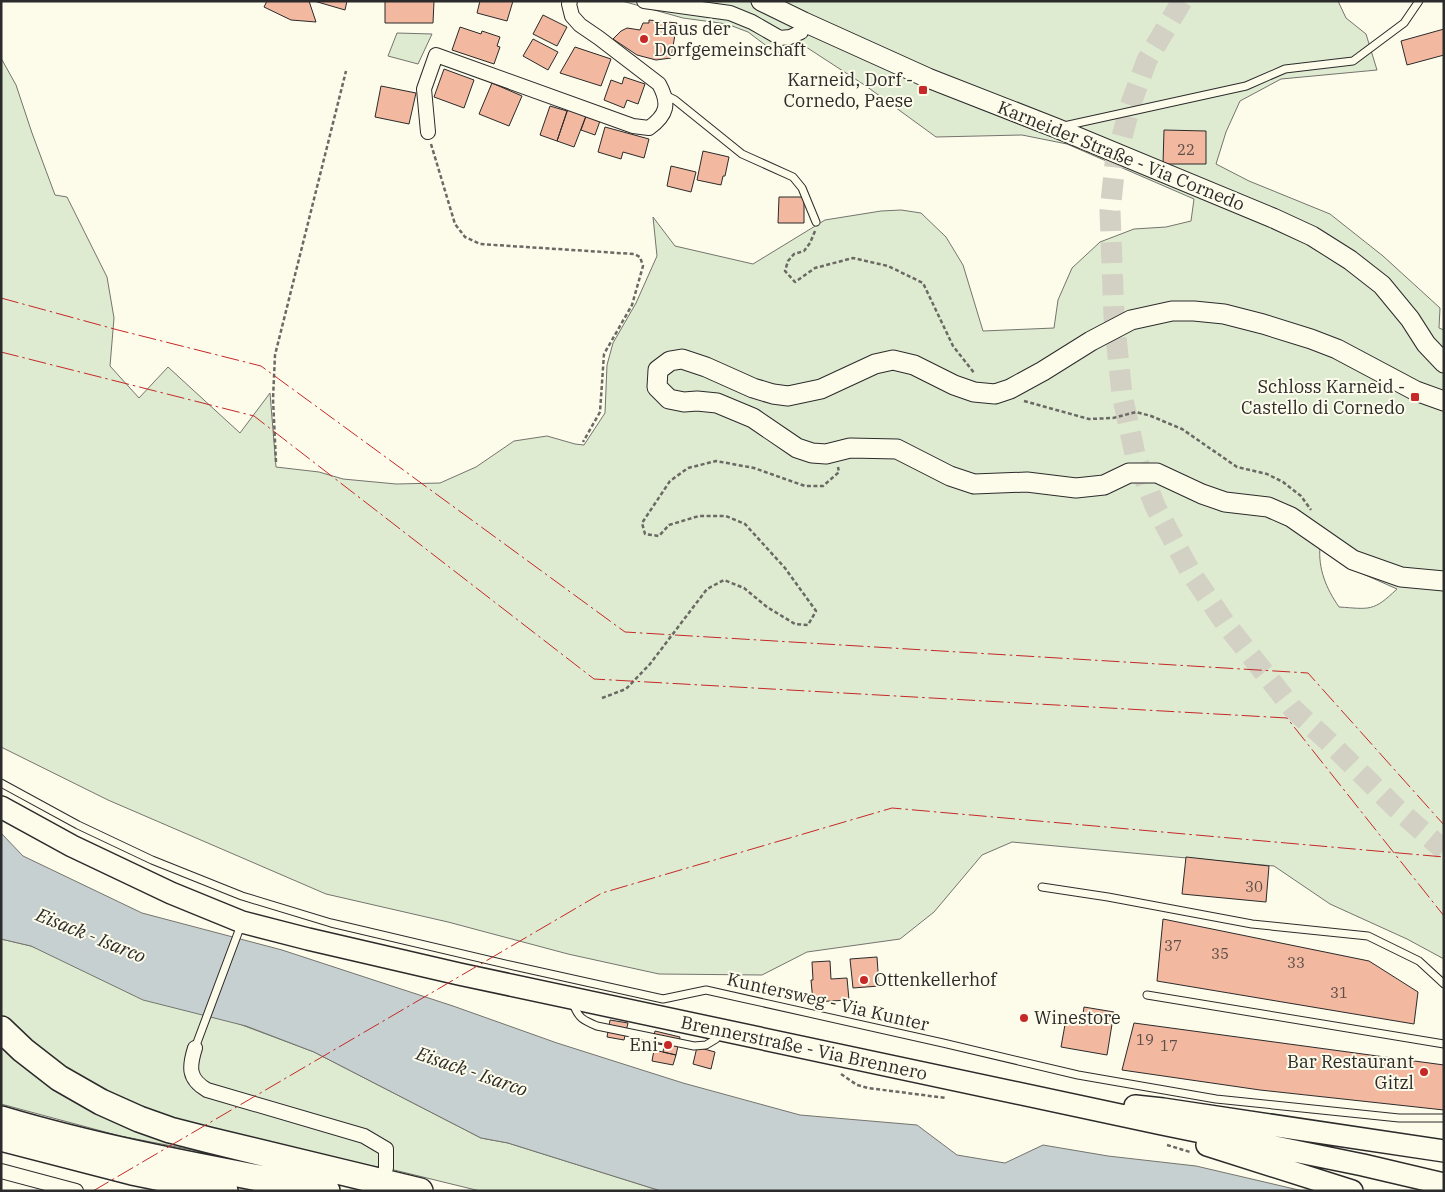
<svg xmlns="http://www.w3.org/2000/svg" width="1445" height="1192" font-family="'IBM Plex Serif',serif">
  <rect width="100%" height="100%" fill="#fdfbea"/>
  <!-- green -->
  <path fill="#deebd1" stroke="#74746e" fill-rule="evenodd" d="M 622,1 L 1338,1 L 1346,18 L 1366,34 L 1377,70 L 1281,79 L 1240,101 L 1226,132 L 1216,164 L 1249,181 L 1330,214 L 1383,256 L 1440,308 L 1439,328 L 1444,330 L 1444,959 L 1407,939 L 1330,904 L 1274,866 L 1012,842 L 982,855 L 934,912 L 900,939 L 807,952 L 762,975 L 659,974 L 568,954 L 448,922 L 326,894 L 108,800 L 1,747 L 1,58 L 16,85 L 32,133 L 55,195 L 67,197 L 107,277 L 114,318 L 110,366 L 139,398 L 168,367 L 240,433 L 270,393 L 276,467 L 319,472 L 343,479 L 396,484 L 440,483 L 476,467 L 514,441 L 547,436 L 575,444 L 584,445 L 605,413 L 607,365 L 613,343 L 636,303 L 657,256 L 653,217 L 675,246 L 753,264 L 825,220 L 881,211 L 901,210 L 921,213 L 946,237 L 963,265 L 983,331 L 1054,328 L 1058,300 L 1072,268 L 1100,242 L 1134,229 L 1166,227 L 1191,221 L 1194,199 L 1067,144 L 1022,135 L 936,137 L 866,86 L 803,45 L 787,52 L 776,53 L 748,32 L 727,24 L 683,18 ZM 1320,546 L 1345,566 L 1397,589 C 1373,612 1370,609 1339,607 C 1326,588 1318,569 1320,546 Z
    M 397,33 L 432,34 L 418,64 L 388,56 Z
    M 1,939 L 31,946 L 314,1052 L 481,1138 L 508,1143 L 661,1191 L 480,1191 L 386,1168 L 331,1160 L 173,1120 L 95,1089 L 28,1041 L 1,1016 Z
    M 1,1041 L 229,1157 L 120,1136 L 1,1104 Z"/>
  <!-- water -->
  <path fill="#c7d0d0" stroke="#74746e" d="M 1,833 L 23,856 L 142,913 L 282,950 L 453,1006 L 557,1043 L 683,1083 L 800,1115 L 917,1125 L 957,1155 L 1005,1163 L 1043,1145 L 1108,1156 L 1196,1166 L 1303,1191 L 661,1191 L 508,1143 L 481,1138 L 314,1052 L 246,1026 L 143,1000 L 31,946 L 1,939 Z"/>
  <!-- building -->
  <path fill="#f2b8a0" stroke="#2b2b2b" d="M 267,1 L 309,1 L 316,22 L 291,20 L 264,7 Z
    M 314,1 L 347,1 L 345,10 Z
    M 385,1 L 434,1 L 433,23 L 385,23 Z
    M 480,1 L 513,1 L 507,21 L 477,13 Z
    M 543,15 L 567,27 L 557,46 L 533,34 Z
    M 649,20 L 677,23 L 671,58 L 656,60 L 637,55 L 613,39 L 621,31 L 627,28 L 640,30 L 643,23 L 649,23 Z
    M 460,27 L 481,34 L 482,31 L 500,37 L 497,46 L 500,47 L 494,64 L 452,50 Z
    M 1444,29 L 1444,55 L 1407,65 L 1401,41 Z
    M 533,39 L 558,52 L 548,70 L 523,56 Z
    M 575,47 L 611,59 L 601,86 L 560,73 Z
    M 444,69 L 474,80 L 464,108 L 434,97 Z
    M 624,77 L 645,84 L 638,104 L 627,100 L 624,108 L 604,100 L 611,80 L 622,84 Z
    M 492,83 L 522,96 L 509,126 L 479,114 Z
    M 381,86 L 416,93 L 409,124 L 375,117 Z
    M 550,106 L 567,111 L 557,141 L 540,135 Z
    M 568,109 L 586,116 L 574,147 L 557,141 Z
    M 586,116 L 600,121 L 595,135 L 581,130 Z
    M 605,127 L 649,139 L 644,158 L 623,152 L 621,159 L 598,152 Z
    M 1164,130 L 1206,131 L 1206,164 L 1163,164 Z
    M 703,151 L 729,157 L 725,176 L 723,176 L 721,185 L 697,180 Z
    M 671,166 L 696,172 L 691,192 L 667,186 Z
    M 779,197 L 804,197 L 804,223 L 778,223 Z
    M 1186,857 L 1269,866 L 1266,902 L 1182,894 Z
    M 1163,919 L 1369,961 L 1418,992 L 1414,1024 L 1157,981 Z
    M 877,957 L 879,986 L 853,988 L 850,959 Z
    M 830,961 L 831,979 L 847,978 L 849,1000 L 813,1002 L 811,980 L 813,980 L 812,962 Z
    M 1084,1007 L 1114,1012 L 1107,1055 L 1061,1047 L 1066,1019 L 1082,1021 Z
    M 610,1020 L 628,1023 L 624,1040 L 607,1037 Z
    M 1134,1023 L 1444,1065 L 1444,1110 L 1260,1090 L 1122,1070 Z
    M 655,1031 L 680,1037 L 676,1055 L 663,1052 L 664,1045 L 652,1043 Z
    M 697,1047 L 715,1052 L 711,1069 L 693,1064 Z
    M 654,1050 L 676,1055 L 673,1065 L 652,1061 Z"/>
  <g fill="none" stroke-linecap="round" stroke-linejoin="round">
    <!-- primary-tunnel -->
    <path stroke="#d3d1c4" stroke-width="21" stroke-dasharray="21 11" stroke-linecap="butt" d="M 1182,1 L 1147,60 L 1130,106 L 1115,164 L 1110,211 L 1114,317 L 1122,395 L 1135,454 L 1155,506 L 1191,573 L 1225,623 L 1293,709 L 1328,741 L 1396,808 L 1444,850"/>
    <!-- lane casing -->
    <g stroke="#2b2b2b" stroke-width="9">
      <path id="lane" d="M 665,95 L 675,100 L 742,154 L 793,177 L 802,188 L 816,222
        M 1064,126 L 1246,86 L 1285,69 L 1353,61 L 1404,23 L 1419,1
        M 1,783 L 78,825 L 152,860 L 242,896 L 331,923 L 514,966 L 663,999 L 706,990 L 943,1043 L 1078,1075 L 1216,1099 L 1399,1118 L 1444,1118
        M 1042,887 L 1108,897 L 1252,924 L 1368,936 L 1419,961 L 1444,984
        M 1147,995 L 1444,1044
        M 573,1003 C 578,1018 583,1020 597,1026 L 694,1046 L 706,1045 L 716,1039 L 719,1031
        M 195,1048 L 241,925"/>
    </g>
    <!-- street casing -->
    <g stroke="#2b2b2b" stroke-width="16">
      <path id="street" d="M 644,1 L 730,13 L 752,22 L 780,38 L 790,37 L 801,32 L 804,22
        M 428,132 L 424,89 L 436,55 L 633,126 L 649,128 C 667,115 670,104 659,84 L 599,38 L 580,25 L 572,16 L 569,4 L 570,1
        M 195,1048 C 189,1067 188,1079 207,1090 L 364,1136 L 386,1149 L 386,1168
        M 1,1171 L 76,1191"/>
    </g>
    <!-- secondary casing -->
    <g stroke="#2b2b2b" stroke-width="21">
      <path id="secondary" d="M 761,1 L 804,22 L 928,78 L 1056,128 L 1273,218 L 1312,236 L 1350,260 L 1382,285 L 1410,319 L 1426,344 L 1444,363
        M 1444,401 L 1416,391 L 1337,349 L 1311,339 L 1263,324 L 1224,314 L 1194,311 L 1172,311 L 1131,320 L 1091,341 L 1043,371 L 1010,389 L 995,394 L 974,392 L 954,385 L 914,365 L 893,360 L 875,364 L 821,389 L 788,396 L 773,394 L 753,388 L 706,367 L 682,359 L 670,361 L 658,370 L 657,387 L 669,399 L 684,402 L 697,401 L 717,403 L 753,418 L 797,448 L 812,453 L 826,454 L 850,448 L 897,449 L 950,476 L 974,484 L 1027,482 L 1076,488 L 1104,485 L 1129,473 L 1157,473 L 1202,494 L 1225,502 L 1268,507 L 1291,517 L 1353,560 L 1401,577 L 1444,581"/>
    </g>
    <!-- primary casing -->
    <g stroke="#2b2b2b" stroke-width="24">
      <path id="primary" d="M 1,807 L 72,846 L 171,893 L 242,922 L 308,939 L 459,974 L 1162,1124 L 1363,1165 L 1444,1184
        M 1135,1106 L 1163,1109 L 1444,1151
        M 1207,1145 L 1352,1191"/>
    </g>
    <!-- highway casing -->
    <g stroke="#2b2b2b" stroke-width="28">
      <path id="highway" d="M 1,1029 L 23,1050 L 59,1078 L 101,1102 L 139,1119 L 170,1130 L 209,1140 L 420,1191
        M 1,1119 C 108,1151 218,1170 327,1191
        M 1,1138 L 132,1172 L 225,1191"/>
    </g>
    <!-- path -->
    <path stroke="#6a6964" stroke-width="2.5" stroke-dasharray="4 2.5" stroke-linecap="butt" d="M 431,144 L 455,224 L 465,237 L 480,244 L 634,254 L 640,257 L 643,266 L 632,305 L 604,354 L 600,412 L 583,442
      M 815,231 L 810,243 L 804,251 L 794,254 L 788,261 L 785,271 L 795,282 L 815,268 L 853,258 L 888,266 L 923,283 L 953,346 L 975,374
      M 1024,401 L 1089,419 L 1113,418 L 1136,412 L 1151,416 L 1182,429 L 1237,467 L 1267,474 L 1283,482 L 1301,496 L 1311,510
      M 276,462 L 273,399 L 275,355 L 346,71
      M 602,698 L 626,689 L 650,664 L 707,589 L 724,580 L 744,588 L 767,607 L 795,624 L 808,625 L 816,611 L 785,568 L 745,524 L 726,516 L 699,516 L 669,525 L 659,536 L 645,534 L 642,523 L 670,481 L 688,468 L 716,461 L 754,468 L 805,486 L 823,486 L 839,472 L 838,467
      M 841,1074 L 857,1085 L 868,1088 L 946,1098
      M 1167,1145 L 1190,1152"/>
    <!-- lane -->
    <use href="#lane" stroke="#fdfbea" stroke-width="7"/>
    <!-- street -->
    <use href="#street" stroke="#fdfbea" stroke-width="14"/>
    <!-- secondary -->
    <use href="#secondary" stroke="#fdfbea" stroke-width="19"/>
    <!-- primary -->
    <use href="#primary" stroke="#fdfbea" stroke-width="21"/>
    <!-- highway -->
    <use href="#highway" stroke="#fdfbea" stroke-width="25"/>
    <!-- power -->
    <path stroke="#c62828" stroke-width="1" stroke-dasharray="18 4 2.5 4" stroke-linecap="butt" d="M 1,298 L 118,330 L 261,366 L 625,632 L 1308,673 L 1444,825
      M 1,352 L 254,416 L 594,679 L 1287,718 L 1444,916
      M 93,1191 L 602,893 L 892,808 L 1444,857"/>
  </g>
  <!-- markers -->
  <g fill="#c62828" stroke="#fdfbea" stroke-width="2">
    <circle cx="644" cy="39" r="5"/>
    <rect x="918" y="85" width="10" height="10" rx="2.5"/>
    <rect x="1410" y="392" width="10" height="10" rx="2.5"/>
    <circle cx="864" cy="980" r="5"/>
    <circle cx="1024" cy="1018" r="5"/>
    <circle cx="668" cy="1045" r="5"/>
    <circle cx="1424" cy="1072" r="5"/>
  </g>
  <g text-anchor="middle" stroke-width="4" stroke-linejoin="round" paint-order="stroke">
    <!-- number labels -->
    <g font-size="15" fill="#5d4e48">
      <text x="1186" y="155">22</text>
      <text x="1254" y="892">30</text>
      <text x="1173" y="951">37</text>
      <text x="1220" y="959">35</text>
      <text x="1296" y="968">33</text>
      <text x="1339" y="998">31</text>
      <text x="1145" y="1045">19</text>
      <text x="1169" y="1051">17</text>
    </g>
    <!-- poi labels -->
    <g font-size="18" fill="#2b2b2b" stroke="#fdfbea" text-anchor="end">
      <text x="654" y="35" text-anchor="start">Haus der<tspan x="654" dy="21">Dorfgemeinschaft</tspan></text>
      <text x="913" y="86">Karneid, Dorf -<tspan x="913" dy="21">Cornedo, Paese</tspan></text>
      <text x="1405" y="393">Schloss Karneid -<tspan x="1405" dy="21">Castello di Cornedo</tspan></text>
      <text x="874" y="986" text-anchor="start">Ottenkellerhof</text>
      <text x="1034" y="1024" text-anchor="start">Winestore</text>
      <text x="658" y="1051">Eni</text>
      <text x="1414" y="1068">Bar Restaurant<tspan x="1414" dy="21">Gitzl</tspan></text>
    </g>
    <!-- street labels -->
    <g font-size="18" fill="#2b2b2b" stroke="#fdfbea">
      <text transform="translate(1121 156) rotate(22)" y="6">Karneider Straße - Via Cornedo</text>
      <text transform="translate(828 1002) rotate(13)" y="6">Kuntersweg - Via Kunter</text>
      <text transform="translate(804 1048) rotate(12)" y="6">Brennerstraße - Via Brennero</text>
    </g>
    <!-- water labels -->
    <g font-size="19" font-style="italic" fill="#2b2b2b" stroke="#fdfbea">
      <text transform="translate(91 935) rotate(22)" y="7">Eisack - Isarco</text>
      <text transform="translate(472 1071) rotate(19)" y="7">Eisack - Isarco</text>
    </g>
  </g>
  <!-- border -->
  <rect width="1445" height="1192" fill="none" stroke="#2b2b2b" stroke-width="5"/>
</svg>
